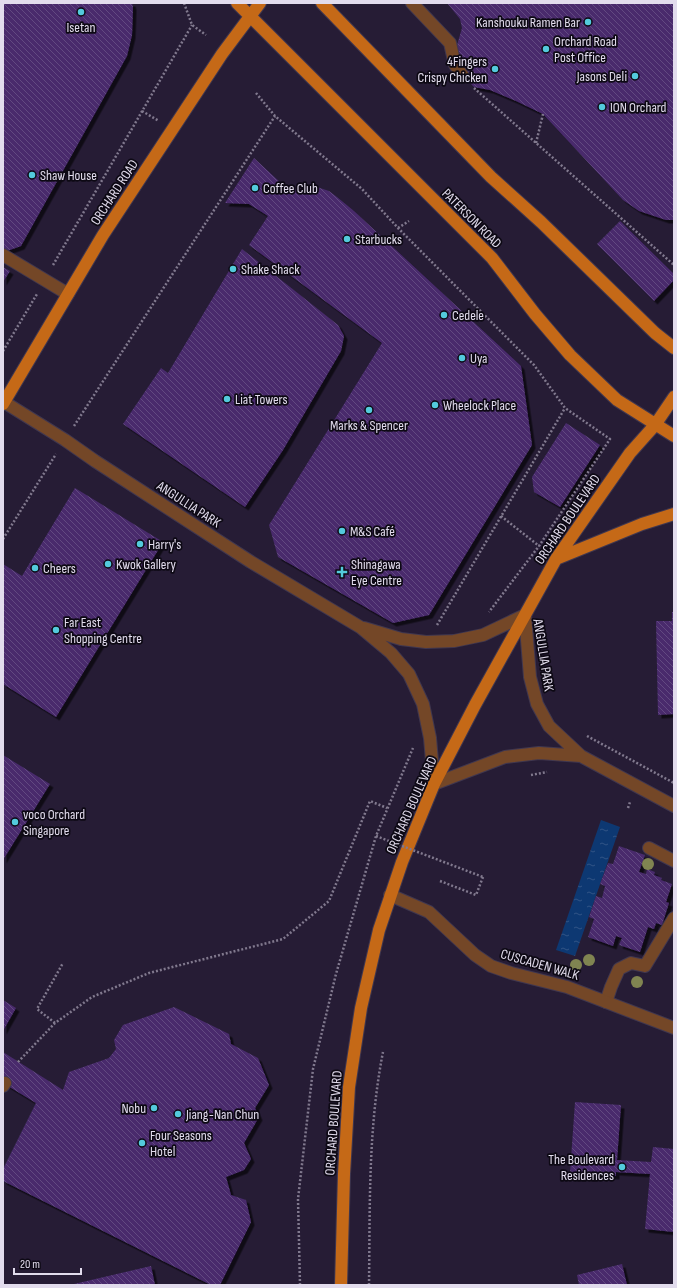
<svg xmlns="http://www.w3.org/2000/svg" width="677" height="1288" font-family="'Sofia Sans Condensed',sans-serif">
  <defs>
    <pattern id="water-ripples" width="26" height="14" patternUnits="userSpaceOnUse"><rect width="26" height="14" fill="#0d3872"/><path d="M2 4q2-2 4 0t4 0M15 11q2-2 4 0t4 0" fill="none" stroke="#305486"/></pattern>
    <pattern id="building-back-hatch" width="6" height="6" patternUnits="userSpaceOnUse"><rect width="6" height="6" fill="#482b6c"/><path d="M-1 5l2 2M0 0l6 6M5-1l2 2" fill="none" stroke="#624981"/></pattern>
    <filter id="shadow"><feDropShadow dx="3.5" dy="3.5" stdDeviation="0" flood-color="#0009"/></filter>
  </defs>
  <rect width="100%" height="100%" fill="#261c35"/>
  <!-- water -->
  <path fill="url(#water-ripples)" d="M 601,820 L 620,827 L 575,956 L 556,950 Z"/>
  <!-- building -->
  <path fill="url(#building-back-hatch)" filter="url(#shadow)" d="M 3,3 L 132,3 L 133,7 L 132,35 L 127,56 L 21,246 L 7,251 L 3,249 Z
    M 447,3 L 674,3 L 674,220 L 666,220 L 639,211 L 623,200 L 543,114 L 516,101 L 490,90 L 474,87 L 463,76 L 455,52 L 462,28 L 460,19 Z
    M 254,158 L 281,183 L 293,189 L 311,185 L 329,191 L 337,197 L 354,211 L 521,366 L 532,445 L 429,615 L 393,623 L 278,557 L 269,525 L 382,343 L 249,245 L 268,216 L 249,204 L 225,203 Z
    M 620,221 L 674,274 L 674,280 L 654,301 L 597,244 Z
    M 242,249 L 338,325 L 344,336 L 341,351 L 283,450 L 245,507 L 123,424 L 161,368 L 168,373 Z
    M 3,267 L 10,271 L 3,282 Z
    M 566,423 L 600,445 L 560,507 L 534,492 L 532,477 Z
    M 75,488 L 163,542 L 56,717 L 3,684 L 3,564 L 22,576 Z
    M 672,612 L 674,612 L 674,714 L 658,715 L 656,621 L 672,621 Z
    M 3,755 L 50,784 L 3,860 Z
    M 619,846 L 645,855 L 639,872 L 646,874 L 647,869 L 655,872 L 654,875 L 662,878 L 661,880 L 672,884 L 666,902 L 669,903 L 662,925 L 656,923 L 654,929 L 648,927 L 640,952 L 619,945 L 622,938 L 616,936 L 613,946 L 588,937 L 594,919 L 589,917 L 596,896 L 602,898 L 605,886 L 600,884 L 608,863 L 613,864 Z
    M 3,1000 L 16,1008 L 3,1031 Z
    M 174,1007 L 229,1034 L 231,1044 L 258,1058 L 269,1085 L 255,1108 L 259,1117 L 244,1143 L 251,1159 L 244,1170 L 226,1177 L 231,1195 L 246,1200 L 251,1222 L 220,1285 L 211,1285 L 3,1181 L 3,1169 L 36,1103 L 3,1083 L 3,1052 L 63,1090 L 69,1072 L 109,1058 L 116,1049 L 114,1040 L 123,1025 Z
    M 575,1102 L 621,1105 L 617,1160 L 651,1162 L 653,1147 L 674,1149 L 674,1232 L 645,1229 L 650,1174 L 616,1172 L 616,1176 L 570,1173 Z
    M 622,1264 L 627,1285 L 579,1285 L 577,1275 Z
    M 151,1266 L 155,1285 L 74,1285 L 74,1284 Z"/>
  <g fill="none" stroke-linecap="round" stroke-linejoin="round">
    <!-- service casing -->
    <g stroke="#40374f" stroke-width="14">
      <path id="service" d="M 3,255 L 68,294
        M 649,848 L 674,861
        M 606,1002 L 611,987 L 619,969 L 631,963 L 645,966 L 674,918
        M 3,1086 L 5,1083"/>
    </g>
    <!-- pedestrian casing -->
    <g stroke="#40374f" stroke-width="14">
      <path id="pedestrian" d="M 412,3 L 450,43 L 455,65 L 463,76"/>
    </g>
    <!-- minor casing -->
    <g stroke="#40374f" stroke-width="14">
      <path id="minor" d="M 4,402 L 65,440 L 95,461 L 251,562 L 360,627 L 391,653 L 409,674 L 423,704 L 430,738 L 434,784 L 505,757 L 539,753 L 581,756
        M 364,628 L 401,639 L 426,642 L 454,641 L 483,635 L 525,615 L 530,677 L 537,704 L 549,726 L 581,756 L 674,806
        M 390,895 L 429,912 L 475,955 L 491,966 L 511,973 L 567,987 L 674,1028"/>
    </g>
    <!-- primary casing -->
    <g stroke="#40374f" stroke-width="14">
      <path id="primary" d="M 237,3 L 492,258 L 535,314 L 570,355 L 617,400 L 674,436
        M 322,3 L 491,177 L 541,222 L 655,333 L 674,348
        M 3,404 L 103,235 L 222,54 L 260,3
        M 556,559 L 642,524 L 674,514
        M 341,1285 L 344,1174 L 349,1087 L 361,1008 L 379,930 L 402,862 L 434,784 L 475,705 L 556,559 L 630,453 L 655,425 L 674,397"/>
    </g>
    <!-- path -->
    <path stroke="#81798e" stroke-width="2.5" stroke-dasharray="2 2" stroke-linecap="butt" d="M 184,3 L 192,25 L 206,35
      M 474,88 L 674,265
      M 256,93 L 275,116 L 362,189 L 398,228 L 534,365 L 565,408 L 610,439 L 539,546 L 489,612
      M 142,111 L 159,121
      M 536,143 L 543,114
      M 398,228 L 409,221
      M 53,265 L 192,25
      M 3,351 L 37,294
      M 74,426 L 275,116
      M 501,516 L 539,546
      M 3,539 L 56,454
      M 437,625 L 565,408
      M 587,736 L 674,783
      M 531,775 L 547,772
      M 628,808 L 630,802
      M 440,881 L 476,895 L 483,877
      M 55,1023 L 37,1009 L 63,963
      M 18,1062 L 55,1023 L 92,997 L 149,973 L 283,939 L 329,901 L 370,801 L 387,808
      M 300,1285 L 298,1199 L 313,1069 L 336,974 L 376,836 L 413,748
      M 369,1285 C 370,1207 368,1128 383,1052"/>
    <!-- service -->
    <use href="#service" stroke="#744727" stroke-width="12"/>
    <!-- pedestrian -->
    <use href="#pedestrian" stroke="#744727" stroke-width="12"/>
    <!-- minor -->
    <use href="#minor" stroke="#744727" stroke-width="12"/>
    <!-- primary -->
    <use href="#primary" stroke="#c56917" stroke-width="12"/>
    <!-- path-bridge -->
    <path stroke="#81798e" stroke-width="2.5" stroke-dasharray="2 2" stroke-linecap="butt" d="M 376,836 L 483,877"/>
  </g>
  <!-- trees -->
  <g fill="#808451">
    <circle cx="648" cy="864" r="6"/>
    <circle cx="589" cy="960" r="6"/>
    <circle cx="576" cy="965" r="6"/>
    <circle cx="637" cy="982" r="6"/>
  </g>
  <!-- markers -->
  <g fill="#53cadc" stroke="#0d0914" stroke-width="1.5">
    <circle cx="81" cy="12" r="4"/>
    <circle cx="588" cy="22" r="4"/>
    <circle cx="546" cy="49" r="4"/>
    <circle cx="495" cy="69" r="4"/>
    <circle cx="635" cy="76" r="4"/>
    <circle cx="602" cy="107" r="4"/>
    <circle cx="32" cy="175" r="4"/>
    <circle cx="255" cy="188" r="4"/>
    <circle cx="347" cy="239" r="4"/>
    <circle cx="233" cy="269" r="4"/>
    <circle cx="444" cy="315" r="4"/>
    <circle cx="462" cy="358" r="4"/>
    <circle cx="227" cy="399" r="4"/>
    <circle cx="435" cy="405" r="4"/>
    <circle cx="369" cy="410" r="4"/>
    <circle cx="342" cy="531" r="4"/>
    <circle cx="140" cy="544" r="4"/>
    <circle cx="108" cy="564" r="4"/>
    <circle cx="35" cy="568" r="4"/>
    <path d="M340 566h4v4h4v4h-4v4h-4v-4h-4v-4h4z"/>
    <circle cx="56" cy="630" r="4"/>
    <circle cx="15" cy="822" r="4"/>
    <circle cx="154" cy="1108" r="4"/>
    <circle cx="178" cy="1114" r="4"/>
    <circle cx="142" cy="1143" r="4"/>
    <circle cx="622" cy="1167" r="4"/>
  </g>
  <g text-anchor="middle" stroke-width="3.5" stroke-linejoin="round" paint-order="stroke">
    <!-- poi labels -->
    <g font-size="14" fill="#e2dced" stroke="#0d0914" text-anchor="start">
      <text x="580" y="27" text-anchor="end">Kanshouku Ramen Bar</text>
      <text x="81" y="32" text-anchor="middle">Isetan</text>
      <text x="554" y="46">Orchard Road<tspan x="554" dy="16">Post Office</tspan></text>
      <text x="487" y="66" text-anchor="end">4Fingers<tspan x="487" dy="16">Crispy Chicken</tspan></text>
      <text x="627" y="81" text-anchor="end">Jasons Deli</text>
      <text x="610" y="112">ION Orchard</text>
      <text x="40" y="180">Shaw House</text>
      <text x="263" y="193">Coffee Club</text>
      <text x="355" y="244">Starbucks</text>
      <text x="241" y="274">Shake Shack</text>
      <text x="452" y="320">Cedele</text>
      <text x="470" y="363">Uya</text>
      <text x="235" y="404">Liat Towers</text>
      <text x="443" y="410">Wheelock Place</text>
      <text x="369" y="430" text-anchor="middle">Marks &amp; Spencer</text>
      <text x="350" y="536">M&amp;S Café</text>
      <text x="148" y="549">Harry's</text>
      <text x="116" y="569">Kwok Gallery</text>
      <text x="351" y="569">Shinagawa<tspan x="351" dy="16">Eye Centre</tspan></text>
      <text x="43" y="573">Cheers</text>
      <text x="64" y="627">Far East<tspan x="64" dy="16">Shopping Centre</tspan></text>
      <text x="23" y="819">voco Orchard<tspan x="23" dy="16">Singapore</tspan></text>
      <text x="146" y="1113" text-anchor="end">Nobu</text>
      <text x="186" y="1119">Jiang-Nan Chun</text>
      <text x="150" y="1140">Four Seasons<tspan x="150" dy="16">Hotel</tspan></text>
      <text x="614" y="1164" text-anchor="end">The Boulevard<tspan x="614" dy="16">Residences</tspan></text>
    </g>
    <!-- street labels -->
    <g font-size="14" fill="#e2dced" stroke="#0d0914">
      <text transform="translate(114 192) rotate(-57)" y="5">ORCHARD ROAD</text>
      <text transform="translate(472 218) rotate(45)" y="5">PATERSON ROAD</text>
      <text transform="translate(189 504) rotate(33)" y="5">ANGULLIA PARK</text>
      <text transform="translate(567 519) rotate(-56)" y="5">ORCHARD BOULEVARD</text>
      <text transform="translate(544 655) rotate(81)" y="5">ANGULLIA PARK</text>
      <text transform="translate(411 805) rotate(-66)" y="5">ORCHARD BOULEVARD</text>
      <text transform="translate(540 964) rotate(16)" y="5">CUSCADEN WALK</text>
      <text transform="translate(333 1123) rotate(-86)" y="5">ORCHARD BOULEVARD</text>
    </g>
  </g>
  <!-- border -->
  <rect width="677" height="1288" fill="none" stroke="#e2dced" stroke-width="8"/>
  <!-- scale -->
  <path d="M14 1268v6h67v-6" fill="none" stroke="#e2dced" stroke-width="2"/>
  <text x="20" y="1268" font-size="12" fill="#e2dced" stroke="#0d0914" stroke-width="3" paint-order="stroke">20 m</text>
</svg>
